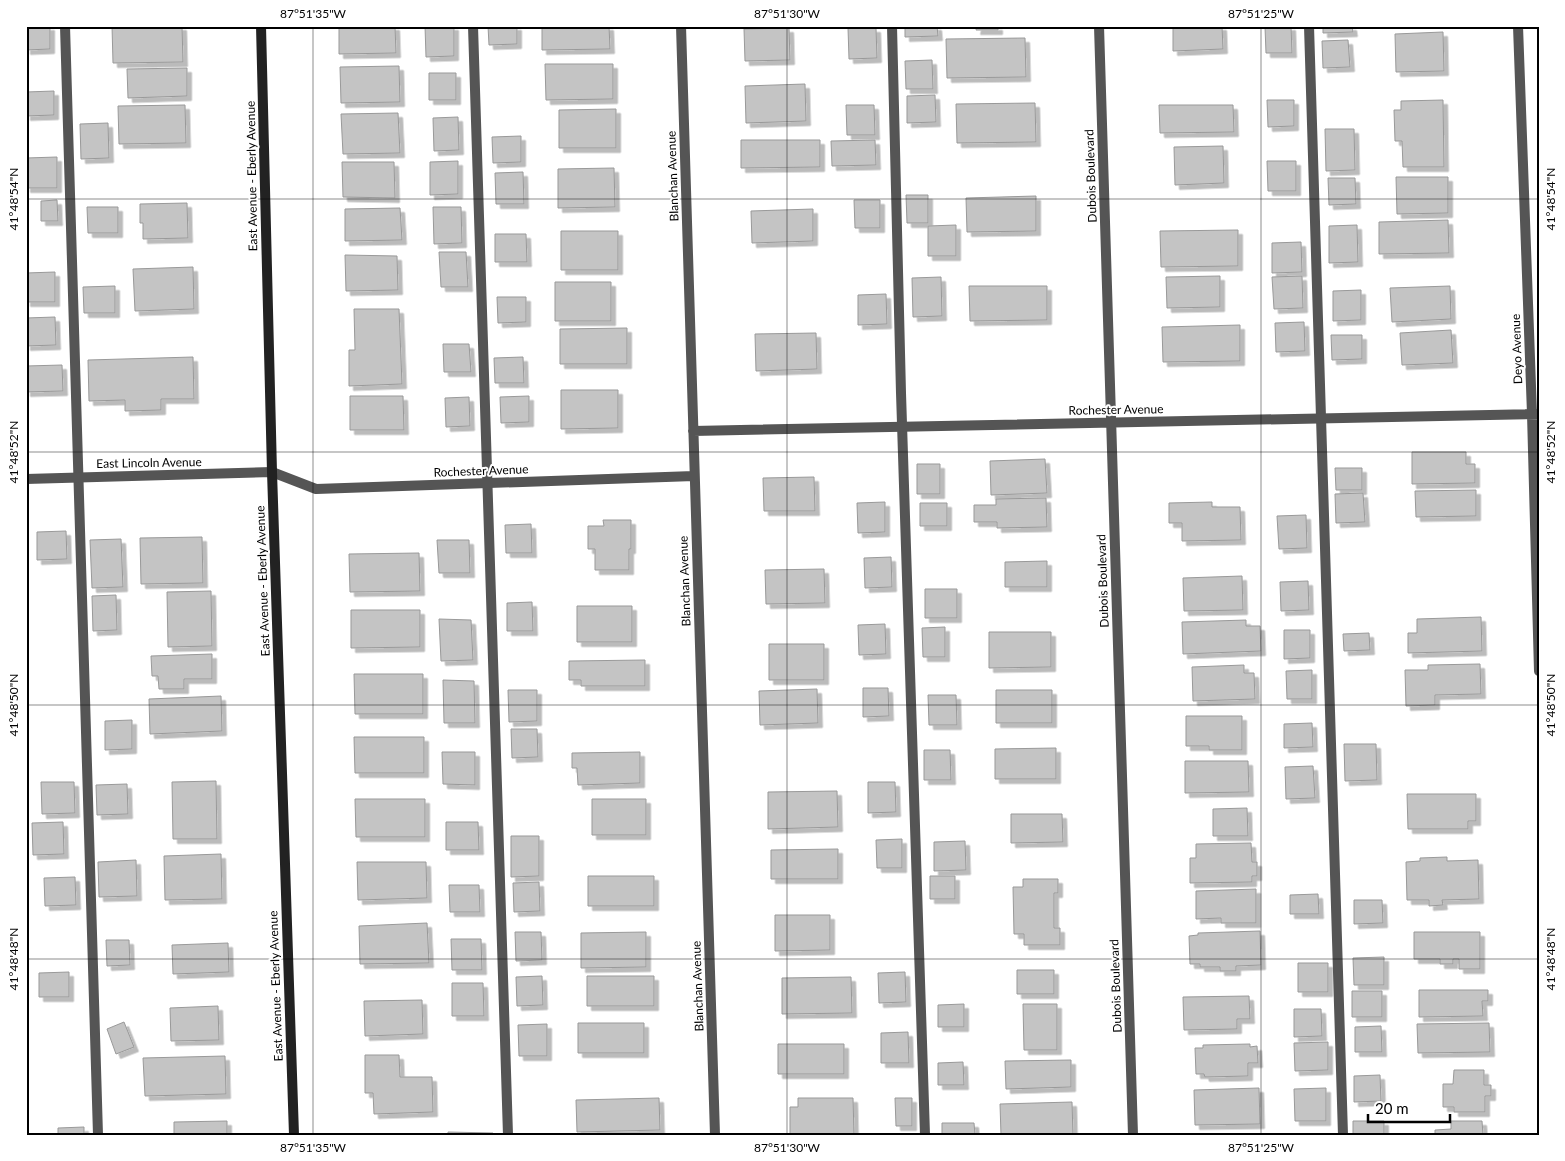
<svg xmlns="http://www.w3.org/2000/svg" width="1565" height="1161" font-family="Lato,sans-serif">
  <defs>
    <filter id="shadow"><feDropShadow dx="4.5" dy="4.5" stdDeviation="0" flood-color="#0004"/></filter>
  </defs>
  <rect width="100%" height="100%" fill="#fff"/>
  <!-- building -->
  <path fill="#c4c4c4" stroke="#999" filter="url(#shadow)" d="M 50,26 L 50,49 L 26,50 L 26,27 Z
    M 112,26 L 182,26 L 183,62 L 113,63 Z
    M 339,26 L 395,26 L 396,53 L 339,54 Z
    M 425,26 L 454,26 L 454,56 L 426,57 Z
    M 488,26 L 517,26 L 517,44 L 489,45 Z
    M 542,26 L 609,26 L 610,49 L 542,50 Z
    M 905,26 L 937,26 L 938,36 L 905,37 Z
    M 977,26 L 998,26 L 998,30 L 976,30 Z
    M 1173,26 L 1222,26 L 1223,49 L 1173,51 Z
    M 1291,26 L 1292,53 L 1266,53 L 1265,27 Z
    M 1323,26 L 1352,26 L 1353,32 L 1323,33 Z
    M 789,28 L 790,60 L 745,61 L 744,29 Z
    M 848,28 L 876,28 L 877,58 L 849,59 Z
    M 1443,32 L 1444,71 L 1396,72 L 1395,34 Z
    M 1025,38 L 1026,77 L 947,78 L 946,39 Z
    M 1348,40 L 1350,67 L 1323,68 L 1322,41 Z
    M 932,60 L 933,89 L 906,89 L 905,61 Z
    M 545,64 L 613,64 L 613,99 L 546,100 Z
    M 399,66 L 400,102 L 341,103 L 340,67 Z
    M 187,68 L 187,96 L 128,98 L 127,69 Z
    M 429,73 L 456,73 L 456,100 L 429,100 Z
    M 805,84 L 806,121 L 746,123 L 745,86 Z
    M 54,91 L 54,115 L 26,116 L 26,92 Z
    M 935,95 L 936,122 L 907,123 L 907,96 Z
    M 1267,100 L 1294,100 L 1294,126 L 1268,127 Z
    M 1443,100 L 1444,167 L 1403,167 L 1402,141 L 1395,141 L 1394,110 L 1401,110 L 1401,101 Z
    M 1035,103 L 1036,142 L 957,143 L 956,104 Z
    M 185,105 L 186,143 L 119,144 L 118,106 Z
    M 846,105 L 874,105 L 875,135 L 847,135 Z
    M 1159,105 L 1233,105 L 1234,132 L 1160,133 Z
    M 616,109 L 616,148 L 559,148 L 559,110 Z
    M 398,113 L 400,153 L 343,154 L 341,114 Z
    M 458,117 L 459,150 L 434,151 L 433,118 Z
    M 108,123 L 109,158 L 81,159 L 80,124 Z
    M 1325,129 L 1354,129 L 1355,170 L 1326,171 Z
    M 521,136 L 521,162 L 493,163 L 492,137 Z
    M 741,140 L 820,140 L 820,167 L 741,168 Z
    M 875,140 L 876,165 L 832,166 L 831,141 Z
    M 1223,146 L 1224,183 L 1175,185 L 1174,147 Z
    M 57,157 L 57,188 L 26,188 L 26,158 Z
    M 458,161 L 458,194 L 430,195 L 430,162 Z
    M 1267,161 L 1296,161 L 1296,191 L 1268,191 Z
    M 342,162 L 394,162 L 395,198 L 343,197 Z
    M 614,168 L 615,207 L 558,208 L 558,169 Z
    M 523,172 L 524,204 L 496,204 L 495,173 Z
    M 1396,177 L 1448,177 L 1448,213 L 1397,214 Z
    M 1328,178 L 1355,178 L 1356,204 L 1329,205 Z
    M 906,195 L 928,195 L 928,223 L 907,223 Z
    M 1036,196 L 1036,231 L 967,232 L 966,198 Z
    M 57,200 L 58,221 L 41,221 L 41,201 Z
    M 854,200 L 880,200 L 880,228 L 855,228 Z
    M 187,203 L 188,238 L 143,239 L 143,223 L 140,223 L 140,204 Z
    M 87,207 L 118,207 L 118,233 L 88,233 Z
    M 433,207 L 461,207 L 462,243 L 434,244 Z
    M 400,208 L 402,240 L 345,241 L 345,209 Z
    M 813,209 L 813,241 L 752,243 L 751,211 Z
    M 1448,220 L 1449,253 L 1379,254 L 1379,222 Z
    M 956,225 L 956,256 L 928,256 L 928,226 Z
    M 1357,225 L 1358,262 L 1329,263 L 1329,226 Z
    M 1238,230 L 1238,266 L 1161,267 L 1160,231 Z
    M 561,231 L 618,231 L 618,270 L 561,270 Z
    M 495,234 L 526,234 L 527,262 L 495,262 Z
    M 1301,242 L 1302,272 L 1272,273 L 1272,243 Z
    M 439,252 L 466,252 L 468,287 L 441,287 Z
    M 345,255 L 397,256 L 398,290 L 346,291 Z
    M 193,267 L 194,309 L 135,311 L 133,269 Z
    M 55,272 L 55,302 L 26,302 L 26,273 Z
    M 1220,276 L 1220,307 L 1167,308 L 1166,277 Z
    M 1302,276 L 1303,308 L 1274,309 L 1272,277 Z
    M 941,277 L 942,316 L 913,317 L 912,278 Z
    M 555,282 L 611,282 L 611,321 L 555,321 Z
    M 115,286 L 115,313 L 84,313 L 83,287 Z
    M 969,286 L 1047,286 L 1047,320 L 970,321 Z
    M 1450,286 L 1451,319 L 1392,322 L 1390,288 Z
    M 1361,290 L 1361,320 L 1333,321 L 1333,291 Z
    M 886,294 L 887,324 L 858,325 L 858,295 Z
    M 497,297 L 526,297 L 526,322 L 498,323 Z
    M 354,309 L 399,309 L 402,384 L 349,386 L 349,350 L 355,350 Z
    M 55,317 L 56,345 L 26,346 L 26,318 Z
    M 1304,322 L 1305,351 L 1276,352 L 1275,323 Z
    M 1240,325 L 1240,361 L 1163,362 L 1162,327 Z
    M 627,328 L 627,364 L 560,364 L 560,329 Z
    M 1451,330 L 1453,363 L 1402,365 L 1400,333 Z
    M 816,333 L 817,369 L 756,371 L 755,334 Z
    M 1331,335 L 1362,335 L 1362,359 L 1332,360 Z
    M 443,344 L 469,344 L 471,372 L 444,372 Z
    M 193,357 L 194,399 L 161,399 L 161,410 L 125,411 L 125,400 L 89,401 L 88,360 Z
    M 523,357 L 524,383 L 495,383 L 494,358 Z
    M 62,365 L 63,391 L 26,392 L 26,366 Z
    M 561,390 L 618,390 L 618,428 L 561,429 Z
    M 350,396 L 403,396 L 404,430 L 350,430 Z
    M 529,396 L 529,422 L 501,423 L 500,397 Z
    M 469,397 L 470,426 L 446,427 L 445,398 Z
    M 1412,452 L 1466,452 L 1466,464 L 1475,464 L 1475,483 L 1412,484 Z
    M 1045,459 L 1047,493 L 991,495 L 990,461 Z
    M 917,464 L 940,464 L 940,494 L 917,494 Z
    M 1335,468 L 1362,468 L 1362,490 L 1336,490 Z
    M 814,477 L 815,511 L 764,511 L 763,478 Z
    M 1476,490 L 1476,516 L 1416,517 L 1415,491 Z
    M 1363,493 L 1365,522 L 1336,523 L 1335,494 Z
    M 1046,498 L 1047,527 L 997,528 L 997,522 L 974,522 L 974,505 L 996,505 L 996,499 Z
    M 885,502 L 885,532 L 858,533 L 857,503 Z
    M 1212,502 L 1212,507 L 1240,507 L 1241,540 L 1182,541 L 1182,523 L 1169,523 L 1169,503 Z
    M 920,503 L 947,503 L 947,526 L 920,526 Z
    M 1306,515 L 1307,548 L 1279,549 L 1277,516 Z
    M 603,520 L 631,520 L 631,549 L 629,549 L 629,570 L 595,570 L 595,549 L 588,549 L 588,526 L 604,526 Z
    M 531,524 L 532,553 L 506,553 L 505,525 Z
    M 66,531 L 67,559 L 37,560 L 37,532 Z
    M 202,537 L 203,583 L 141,584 L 140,538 Z
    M 121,539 L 123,587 L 92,588 L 90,540 Z
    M 437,540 L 469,540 L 470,573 L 439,573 Z
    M 419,553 L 420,591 L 350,592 L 349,554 Z
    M 891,557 L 892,587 L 865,588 L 864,558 Z
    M 1047,561 L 1047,587 L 1005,587 L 1005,562 Z
    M 824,569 L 825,603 L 766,604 L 765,570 Z
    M 1242,576 L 1243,610 L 1184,611 L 1183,578 Z
    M 1308,581 L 1309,610 L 1281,611 L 1280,582 Z
    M 925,589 L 957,589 L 957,618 L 925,618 Z
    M 211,591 L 212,646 L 168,647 L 167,592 Z
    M 116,595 L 117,630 L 93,631 L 92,596 Z
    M 532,602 L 533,631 L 507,631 L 507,603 Z
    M 577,606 L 632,606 L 632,642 L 577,642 Z
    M 351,610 L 420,610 L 420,647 L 351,648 Z
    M 1481,617 L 1482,651 L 1408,653 L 1408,633 L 1417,633 L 1417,619 Z
    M 439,619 L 471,620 L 473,660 L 441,661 Z
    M 1246,620 L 1246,626 L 1260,626 L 1261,651 L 1183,654 L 1182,622 Z
    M 885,624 L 886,654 L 859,655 L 858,625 Z
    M 945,627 L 945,657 L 923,657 L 922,628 Z
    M 1284,630 L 1310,630 L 1310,658 L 1284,659 Z
    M 989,632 L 1051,632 L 1051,667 L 989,668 Z
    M 1369,633 L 1370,650 L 1344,651 L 1343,634 Z
    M 769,644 L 824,644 L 824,680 L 769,680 Z
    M 212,654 L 212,679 L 184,679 L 184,689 L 159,689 L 158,676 L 152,676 L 151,656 Z
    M 645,660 L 645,686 L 581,686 L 581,680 L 569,680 L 569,661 Z
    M 1480,664 L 1481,694 L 1435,695 L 1435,705 L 1406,706 L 1405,670 L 1428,670 L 1428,665 Z
    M 1244,665 L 1244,673 L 1254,673 L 1255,699 L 1193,701 L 1192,667 Z
    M 1312,670 L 1312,699 L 1287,699 L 1286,671 Z
    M 354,674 L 423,674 L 423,714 L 355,714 Z
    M 443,680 L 474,681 L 475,723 L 444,723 Z
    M 863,688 L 888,688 L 889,716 L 863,717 Z
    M 817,689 L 818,723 L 760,725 L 759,691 Z
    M 508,690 L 537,690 L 537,721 L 509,722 Z
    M 996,690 L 1052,690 L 1052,723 L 996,723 Z
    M 928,695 L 956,695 L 957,725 L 929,725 Z
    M 221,696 L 222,731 L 150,734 L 149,699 Z
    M 1186,716 L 1242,716 L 1242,750 L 1209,750 L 1209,746 L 1186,746 Z
    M 132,720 L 132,749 L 105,750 L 105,721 Z
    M 1312,723 L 1313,747 L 1284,748 L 1284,724 Z
    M 511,729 L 537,729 L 538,757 L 512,758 Z
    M 354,737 L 424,737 L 424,773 L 355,773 Z
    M 1344,744 L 1376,744 L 1377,780 L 1345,781 Z
    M 1056,748 L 1056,779 L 995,779 L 995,749 Z
    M 924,750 L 950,750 L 951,780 L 924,780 Z
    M 442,752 L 475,752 L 475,785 L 443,784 Z
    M 640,752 L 640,783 L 578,785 L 577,768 L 572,768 L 572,753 Z
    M 1185,761 L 1248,761 L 1249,792 L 1185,793 Z
    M 1313,766 L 1315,798 L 1286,799 L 1285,767 Z
    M 216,781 L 217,839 L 173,839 L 172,782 Z
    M 41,782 L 74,782 L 75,813 L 42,814 Z
    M 868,782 L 895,782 L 896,812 L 868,813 Z
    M 127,784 L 128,814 L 97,815 L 96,785 Z
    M 837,791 L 838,827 L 768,829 L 768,792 Z
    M 1407,794 L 1476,794 L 1476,821 L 1468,821 L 1468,829 L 1408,829 Z
    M 355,799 L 425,799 L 425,837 L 356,837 Z
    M 592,799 L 646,799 L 646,835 L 592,835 Z
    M 1247,808 L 1248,836 L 1213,836 L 1213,809 Z
    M 1011,814 L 1062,814 L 1063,842 L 1011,843 Z
    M 63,822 L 64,854 L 33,855 L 32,823 Z
    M 446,822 L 478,822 L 479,850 L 446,850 Z
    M 511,836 L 539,836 L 539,876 L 511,877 Z
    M 902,839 L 902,868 L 877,868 L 876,840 Z
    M 965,841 L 966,870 L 934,871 L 934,842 Z
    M 1251,843 L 1252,862 L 1257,862 L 1257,876 L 1252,876 L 1252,882 L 1190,883 L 1190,858 L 1196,858 L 1196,844 Z
    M 838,849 L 838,879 L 771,879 L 771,850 Z
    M 221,854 L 222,899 L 165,900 L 164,856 Z
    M 1447,857 L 1447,861 L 1478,860 L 1479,899 L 1442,900 L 1443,905 L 1429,906 L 1429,900 L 1407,900 L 1406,862 L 1420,861 L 1420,858 Z
    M 136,860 L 137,896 L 99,897 L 98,862 Z
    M 357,862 L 426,862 L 427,898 L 358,900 Z
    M 588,876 L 654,876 L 654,906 L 588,906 Z
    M 930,876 L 955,876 L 955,899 L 930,899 Z
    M 75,877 L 76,905 L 45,906 L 44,878 Z
    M 1023,879 L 1058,879 L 1058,893 L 1054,893 L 1054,928 L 1060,928 L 1060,945 L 1024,945 L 1024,934 L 1014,934 L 1013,887 L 1023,887 Z
    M 539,882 L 540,911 L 514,912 L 513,883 Z
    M 449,885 L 479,885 L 480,912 L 450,912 Z
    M 1256,889 L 1256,923 L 1221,923 L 1221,918 L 1196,919 L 1196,891 Z
    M 1318,894 L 1319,914 L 1290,914 L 1290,895 Z
    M 1354,900 L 1382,900 L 1383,923 L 1354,924 Z
    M 775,915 L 830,915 L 830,950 L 775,951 Z
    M 427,923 L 429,963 L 360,964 L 359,926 Z
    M 1260,931 L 1261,965 L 1236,966 L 1236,971 L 1220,971 L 1220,967 L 1200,967 L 1200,964 L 1190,964 L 1189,936 L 1198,935 L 1198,933 Z
    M 515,932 L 541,932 L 542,960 L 516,961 Z
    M 646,932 L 646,967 L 581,968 L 581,933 Z
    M 1414,932 L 1480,932 L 1480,969 L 1459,969 L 1459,959 L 1453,959 L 1453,964 L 1440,964 L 1440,959 L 1414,959 Z
    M 451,939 L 481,939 L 482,970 L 452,970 Z
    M 106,940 L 129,940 L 130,965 L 107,966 Z
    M 228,943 L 229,972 L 173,974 L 172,945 Z
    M 1384,957 L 1384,985 L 1354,985 L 1353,958 Z
    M 1298,963 L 1328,963 L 1328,992 L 1298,992 Z
    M 1017,970 L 1054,970 L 1054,994 L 1017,994 Z
    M 69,972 L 69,997 L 39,997 L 39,973 Z
    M 905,972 L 906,1002 L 879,1003 L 878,973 Z
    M 542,976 L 543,1005 L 517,1006 L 516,977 Z
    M 587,976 L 654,976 L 654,1006 L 587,1006 Z
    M 851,977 L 852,1013 L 782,1014 L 782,978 Z
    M 452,983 L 483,983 L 484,1016 L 452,1016 Z
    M 1419,990 L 1488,990 L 1488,1001 L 1482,1001 L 1483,1016 L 1419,1017 Z
    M 1352,991 L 1382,991 L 1382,1017 L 1352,1017 Z
    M 1249,996 L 1250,1019 L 1237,1019 L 1237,1029 L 1184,1030 L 1183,997 Z
    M 422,1000 L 423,1034 L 365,1036 L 364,1001 Z
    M 964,1004 L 964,1027 L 938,1027 L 938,1005 Z
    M 1023,1004 L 1057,1004 L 1057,1050 L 1024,1050 Z
    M 218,1006 L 219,1040 L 171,1041 L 170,1008 Z
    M 1294,1009 L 1321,1009 L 1322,1036 L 1294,1037 Z
    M 124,1022 L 134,1047 L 116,1054 L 107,1029 Z
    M 578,1023 L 644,1023 L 644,1053 L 578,1053 Z
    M 1489,1023 L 1490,1052 L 1418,1053 L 1417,1024 Z
    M 547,1024 L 547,1056 L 519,1056 L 518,1025 Z
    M 1381,1026 L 1382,1052 L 1355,1052 L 1355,1027 Z
    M 908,1032 L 909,1063 L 881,1063 L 881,1033 Z
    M 1328,1042 L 1328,1070 L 1295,1071 L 1294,1043 Z
    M 778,1044 L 844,1044 L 844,1074 L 778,1074 Z
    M 1250,1044 L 1250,1047 L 1257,1046 L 1258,1063 L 1248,1063 L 1248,1076 L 1205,1077 L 1204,1074 L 1196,1074 L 1195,1048 L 1203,1048 L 1203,1045 Z
    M 365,1055 L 399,1055 L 400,1077 L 432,1077 L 433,1112 L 374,1114 L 373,1093 L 365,1093 Z
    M 225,1056 L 226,1094 L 145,1096 L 143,1058 Z
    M 1071,1060 L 1071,1087 L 1006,1089 L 1005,1061 Z
    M 963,1062 L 964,1085 L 938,1085 L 938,1063 Z
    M 1454,1070 L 1484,1070 L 1484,1085 L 1491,1085 L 1491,1096 L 1485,1096 L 1485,1112 L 1454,1112 L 1454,1107 L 1443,1107 L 1443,1084 L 1453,1084 Z
    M 1380,1075 L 1381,1101 L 1354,1102 L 1354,1076 Z
    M 1259,1088 L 1260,1124 L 1195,1125 L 1194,1090 Z
    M 1326,1088 L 1326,1121 L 1295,1121 L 1294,1089 Z
    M 659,1098 L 660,1130 L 577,1132 L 576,1100 Z
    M 798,1098 L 853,1098 L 854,1134 L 790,1135 L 790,1107 L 798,1107 Z
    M 895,1098 L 912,1098 L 912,1126 L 896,1126 Z
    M 1072,1102 L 1073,1135 L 1001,1135 L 1000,1104 Z
    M 227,1121 L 227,1135 L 148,1135 L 174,1134 L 174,1122 Z
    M 1353,1121 L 1384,1121 L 1384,1135 L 1353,1135 Z
    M 1451,1121 L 1482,1121 L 1483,1135 L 1435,1135 L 1435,1130 L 1451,1129 Z
    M 942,1123 L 974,1123 L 975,1135 L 942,1135 Z
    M 84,1127 L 84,1135 L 58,1135 L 58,1128 Z
    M 448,1132 L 493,1133 L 493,1135 L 448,1135 Z"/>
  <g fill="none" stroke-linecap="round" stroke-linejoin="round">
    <!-- lane -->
    <path stroke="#555" stroke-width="10" d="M 65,26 L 98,1135
      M 473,26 L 508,1135
      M 892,26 L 901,393 L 925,1135
      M 1309,26 L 1343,1135"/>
    <!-- street -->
    <path stroke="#555" stroke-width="10" d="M 681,26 L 715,1135
      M 1099,26 L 1133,1135
      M 1518,26 L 1532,414 L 1539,671
      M 693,431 L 1539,414
      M 26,479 L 272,472 L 316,489 L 694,476"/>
    <!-- secondary -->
    <path stroke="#222" stroke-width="10" d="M 261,26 L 272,472 L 294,1135"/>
  </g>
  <!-- ticks -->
  <path fill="none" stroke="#000" stroke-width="1" stroke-opacity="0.45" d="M 313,26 L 313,1135M 787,26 L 787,1135M 1261,26 L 1261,1135M 26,199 L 1539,199M 26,452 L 1539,452M 26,705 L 1539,705M 26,959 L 1539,959"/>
  <g text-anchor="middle" stroke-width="4" stroke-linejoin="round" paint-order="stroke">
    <!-- street labels -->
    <g font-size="12" fill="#000" stroke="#fff">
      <text transform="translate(252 176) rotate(-91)" y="4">East Avenue - Eberly Avenue</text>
      <text transform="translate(673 176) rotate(-92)" y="4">Blanchan Avenue</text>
      <text transform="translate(1091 176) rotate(-92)" y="4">Dubois Boulevard</text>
      <text transform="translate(1517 349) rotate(-92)" y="4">Deyo Avenue</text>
      <text transform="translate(1116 410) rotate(-1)" y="4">Rochester Avenue</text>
      <text transform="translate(149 463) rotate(-1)" y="4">East Lincoln Avenue</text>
      <text transform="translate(481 471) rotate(-2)" y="4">Rochester Avenue</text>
      <text transform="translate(263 581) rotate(-92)" y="4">East Avenue - Eberly Avenue</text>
      <text transform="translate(685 581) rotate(-92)" y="4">Blanchan Avenue</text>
      <text transform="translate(1103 581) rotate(-92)" y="4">Dubois Boulevard</text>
      <text transform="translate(276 986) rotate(-92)" y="4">East Avenue - Eberly Avenue</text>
      <text transform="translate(698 986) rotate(-92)" y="4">Blanchan Avenue</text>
      <text transform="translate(1116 986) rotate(-92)" y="4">Dubois Boulevard</text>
    </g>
  </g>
  <!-- border -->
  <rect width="1565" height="1161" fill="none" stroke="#ffffff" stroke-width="55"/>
  <!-- scale -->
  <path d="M1368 1114v8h82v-8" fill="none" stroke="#000000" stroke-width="2.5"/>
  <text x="1375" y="1114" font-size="15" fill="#000000" stroke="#ffffff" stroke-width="4" paint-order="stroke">20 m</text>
  <rect x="28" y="28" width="1510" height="1106" fill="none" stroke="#000" stroke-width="2"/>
  <g font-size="12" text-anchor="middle" fill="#000">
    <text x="313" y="18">87°51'35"W</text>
    <text x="787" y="18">87°51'30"W</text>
    <text x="1261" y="18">87°51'25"W</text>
    <text transform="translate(14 199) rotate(-90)" y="4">41°48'54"N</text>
    <text transform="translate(1551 199) rotate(-90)" y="4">41°48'54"N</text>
    <text transform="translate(14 452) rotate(-90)" y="4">41°48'52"N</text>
    <text transform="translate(1551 452) rotate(-90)" y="4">41°48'52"N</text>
    <text transform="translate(14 705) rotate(-90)" y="4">41°48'50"N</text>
    <text transform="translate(1551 705) rotate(-90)" y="4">41°48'50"N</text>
    <text transform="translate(14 959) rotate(-90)" y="4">41°48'48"N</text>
    <text transform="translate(1551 959) rotate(-90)" y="4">41°48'48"N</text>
    <text x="313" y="1152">87°51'35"W</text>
    <text x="787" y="1152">87°51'30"W</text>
    <text x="1261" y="1152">87°51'25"W</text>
  </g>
</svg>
